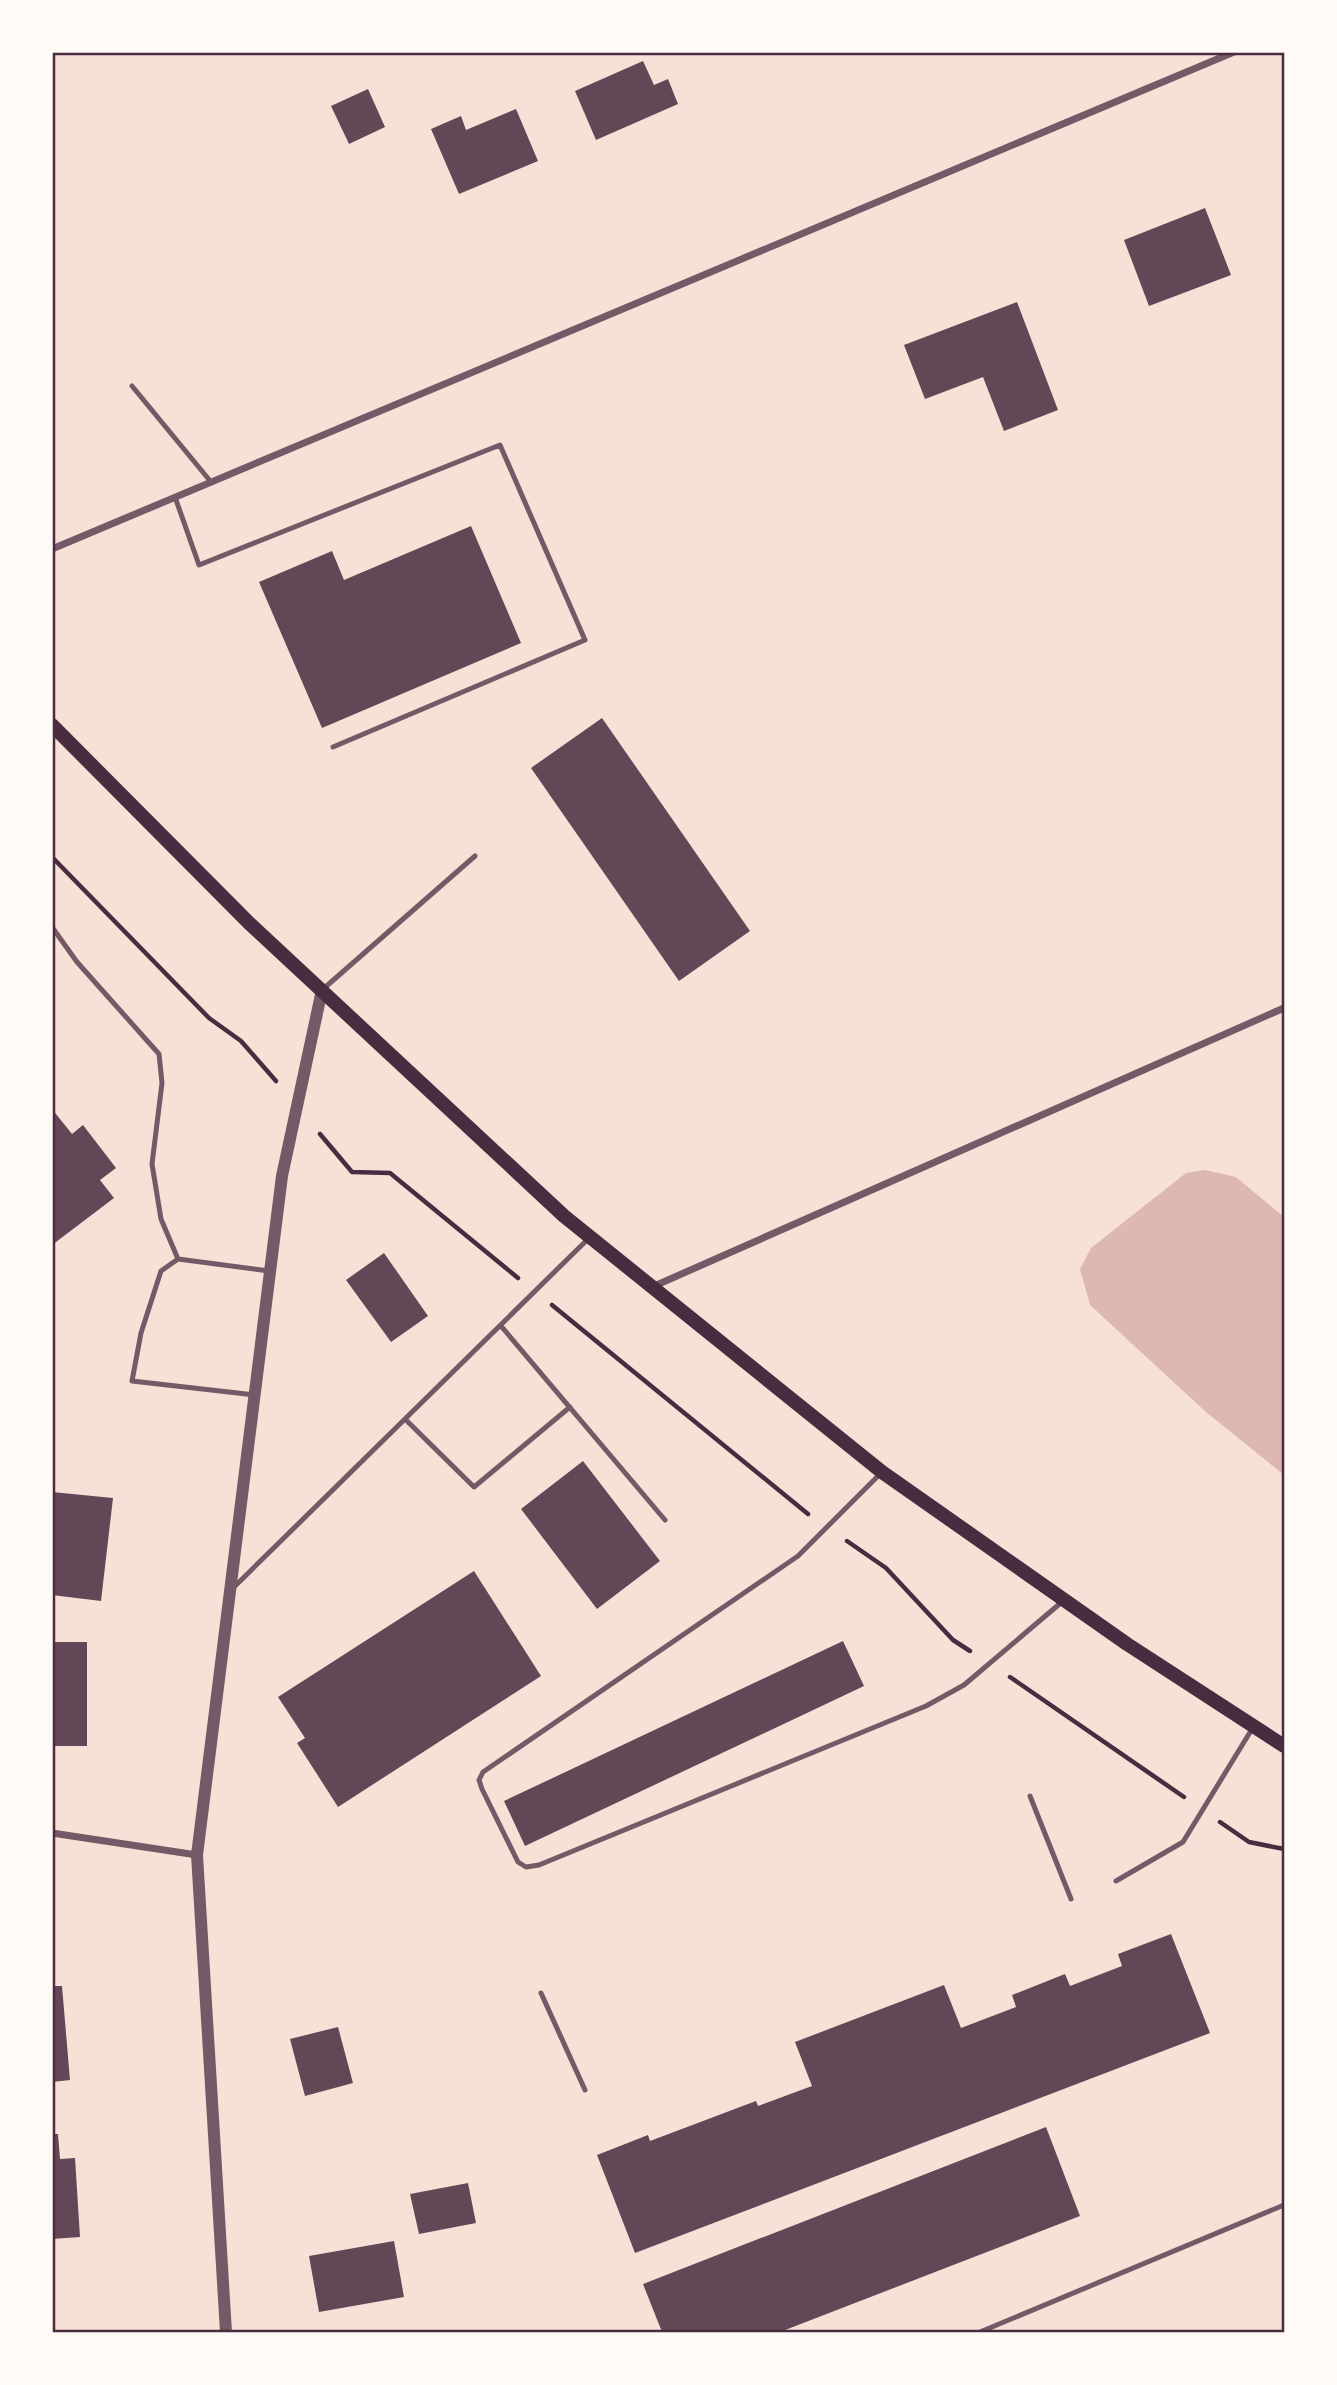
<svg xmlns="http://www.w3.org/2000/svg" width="1337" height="2385" font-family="'Nunito Sans',sans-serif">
  <rect width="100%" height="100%" fill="#f7e1d7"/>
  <!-- water -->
  <path fill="#dcb8b0" d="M 1205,1170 L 1236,1177 L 1284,1217 L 1284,1475 L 1206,1412 L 1090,1305 L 1080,1269 L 1091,1248 L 1186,1173 Z"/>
  <!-- building -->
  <path fill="#644757" d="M 643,61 L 654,85 L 668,79 L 678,104 L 596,140 L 575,91 Z
    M 368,89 L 385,127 L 349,144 L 331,106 Z
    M 516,109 L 538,161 L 459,194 L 431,129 L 461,116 L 466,130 Z
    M 1205,208 L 1231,275 L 1149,306 L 1124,240 Z
    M 1017,302 L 1058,410 L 1004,431 L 983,377 L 925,399 L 904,345 Z
    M 471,526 L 521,643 L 322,728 L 259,582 L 332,551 L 344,580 Z
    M 602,718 L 750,931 L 679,981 L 531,768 Z
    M 52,1109 L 72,1134 L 83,1125 L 116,1168 L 100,1180 L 114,1198 L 52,1245 Z
    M 384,1253 L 428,1316 L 391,1342 L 346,1280 Z
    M 583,1461 L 660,1561 L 597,1609 L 521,1509 Z
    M 52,1492 L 113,1498 L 101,1601 L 52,1595 Z
    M 474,1571 L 541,1676 L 338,1807 L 297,1743 L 305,1738 L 278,1697 Z
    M 843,1641 L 864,1686 L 525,1846 L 504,1801 Z
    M 52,1642 L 87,1642 L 87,1746 L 52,1746 Z
    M 1171,1934 L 1210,2033 L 635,2253 L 597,2155 L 648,2135 L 650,2141 L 756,2101 L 758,2106 L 812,2086 L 795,2042 L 944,1985 L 961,2028 L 1016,2007 L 1012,1995 L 1065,1974 L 1070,1986 L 1122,1966 L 1118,1954 Z
    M 52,1986 L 62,1986 L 70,2080 L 52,2082 Z
    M 338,2027 L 353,2083 L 305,2096 L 290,2039 Z
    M 1046,2127 L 1080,2216 L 780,2332 L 662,2332 L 643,2284 Z
    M 52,2134 L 58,2134 L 60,2159 L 75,2158 L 80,2237 L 52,2239 Z
    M 468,2183 L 476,2223 L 419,2234 L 410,2194 Z
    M 394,2241 L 404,2297 L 319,2312 L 309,2256 Z"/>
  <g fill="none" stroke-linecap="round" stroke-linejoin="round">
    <!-- path -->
    <path stroke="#4a2c40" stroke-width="4.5" d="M 52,857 L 209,1018 L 241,1041 L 276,1081
      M 320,1134 L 352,1172 L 390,1173 L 518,1278
      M 552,1305 L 808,1514
      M 847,1541 L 886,1568 L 953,1640 L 970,1651
      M 1010,1677 L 1184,1797
      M 1220,1822 L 1249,1842 L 1284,1849"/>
    <!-- service -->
    <path stroke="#755966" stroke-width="5" d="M 132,386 L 211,482
      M 175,497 L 199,565 L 500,445 L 585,640 L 333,747
      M 52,927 L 77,962 L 159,1054 L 162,1083 L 152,1164 L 161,1219 L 178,1259
      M 322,990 L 475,856
      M 501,1326 L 665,1520
      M 255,1395 L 132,1381 L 141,1333 L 161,1271 L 178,1259 L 269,1271
      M 405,1419 L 474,1487 L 570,1407
      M 880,1474 L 798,1556 L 483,1772 L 479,1780 L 482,1789 L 518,1862 L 526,1867 L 539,1865 L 926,1706 L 964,1685 L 1063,1601
      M 233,1588 L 590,1237
      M 1030,1796 L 1071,1899
      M 1116,1881 L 1183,1842 L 1252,1729
      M 541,1993 L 585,2090
      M 980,2332 L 1284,2205"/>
    <!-- minor -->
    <path stroke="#755966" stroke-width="7" d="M 52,549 L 1234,52
      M 652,1287 L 1284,1008
      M 52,1833 L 197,1855"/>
    <!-- tertiary -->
    <path stroke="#755966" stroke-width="12" d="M 226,2332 L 197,1855 L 282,1176 L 322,990"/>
    <!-- secondary -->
    <path stroke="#4a2c40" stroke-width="14" d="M 52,725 L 249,923 L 564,1216 L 882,1472 L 1127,1644 L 1284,1746"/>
  </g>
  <!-- border -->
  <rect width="1337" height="2385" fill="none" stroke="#fffaf5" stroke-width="108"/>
  <rect x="54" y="54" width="1229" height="2277" fill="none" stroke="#4a2c40" stroke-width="2.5"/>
</svg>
